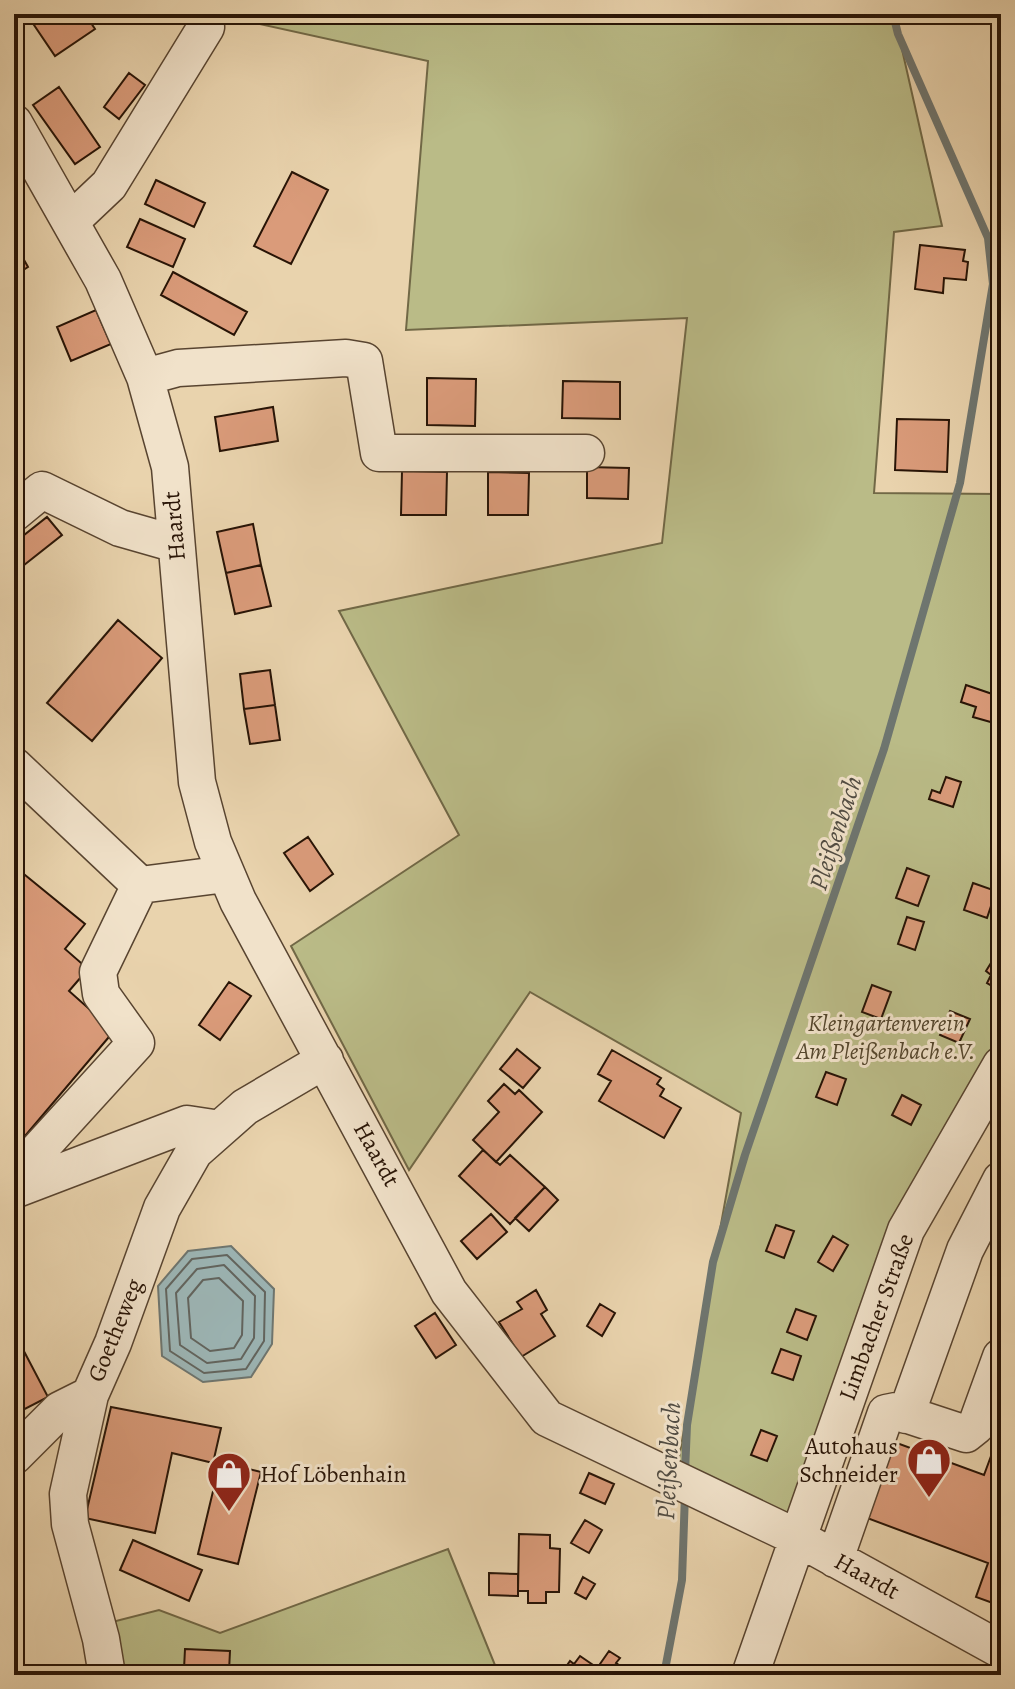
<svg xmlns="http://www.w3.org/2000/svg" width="1015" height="1689" font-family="Alegreya,serif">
  <rect width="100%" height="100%" fill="#e9d3ad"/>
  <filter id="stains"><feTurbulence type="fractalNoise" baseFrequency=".0025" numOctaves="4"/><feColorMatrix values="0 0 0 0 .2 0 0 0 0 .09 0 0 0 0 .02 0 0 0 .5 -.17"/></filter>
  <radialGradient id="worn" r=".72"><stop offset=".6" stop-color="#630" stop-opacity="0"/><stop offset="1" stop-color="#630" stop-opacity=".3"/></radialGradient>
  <!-- green -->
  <path fill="#babb87" stroke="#716846" stroke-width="2" d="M 214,14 L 894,14 L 942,226 L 894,232 L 874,493 L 1001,494 L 1001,1065 L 906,1230 L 796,1537 L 675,1480 L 741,1113 L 530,992 L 409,1170 L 291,946 L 459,835 L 339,611 L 662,543 L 687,318 L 406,330 L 428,61 Z
    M 448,1549 L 499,1675 L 115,1675 L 112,1622 L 159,1610 L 220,1633 Z"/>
  <!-- water -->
  <path fill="#9cb5b5" stroke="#6e756f" stroke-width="2" d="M 231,1246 L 274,1289 L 272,1344 L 251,1377 L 203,1382 L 162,1356 L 158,1286 L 188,1251 Z"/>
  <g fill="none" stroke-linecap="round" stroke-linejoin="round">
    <!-- shore -->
    <path stroke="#62645e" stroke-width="2" d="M 227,1255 L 265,1292 L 264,1341 L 246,1369 L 204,1373 L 170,1351 L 166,1289 L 192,1259 Z
      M 224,1265 L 255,1296 L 254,1338 L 241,1359 L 207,1363 L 180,1345 L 176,1293 L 197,1269 Z
      M 219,1278 L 243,1301 L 242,1335 L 234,1348 L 210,1351 L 191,1338 L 188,1298 L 203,1280 Z"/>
    <!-- stream -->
    <path stroke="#6e756f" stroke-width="8" d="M 685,1472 L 687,1425 L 713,1262 L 745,1155 L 884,749 L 960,483 L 993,284 L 988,238 L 898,34 L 893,14
      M 664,1675 L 682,1580 L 685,1494"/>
  </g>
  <!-- building -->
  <path fill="#da9b7a" stroke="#281406" stroke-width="2" d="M 50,14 L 85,14 L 95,29 L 55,56 L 34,25 Z
    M 129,73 L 145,85 L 119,119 L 104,107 Z
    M 59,87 L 100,147 L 75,164 L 33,105 Z
    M 292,172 L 328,190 L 291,264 L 254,246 Z
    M 156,180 L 205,203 L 194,227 L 145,204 Z
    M 140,219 L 185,239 L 173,267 L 127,247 Z
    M 15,244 L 28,267 L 14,276 L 14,245 Z
    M 920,245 L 965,250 L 963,261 L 968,262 L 966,280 L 944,278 L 943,293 L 915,289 Z
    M 173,272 L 247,312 L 234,335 L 161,295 Z
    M 96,310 L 111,344 L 71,361 L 57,327 Z
    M 427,378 L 476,379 L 475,426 L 427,425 Z
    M 563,381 L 620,382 L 620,419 L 562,418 Z
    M 273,407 L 278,441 L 220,451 L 215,417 Z
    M 897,419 L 949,420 L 947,472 L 895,470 Z
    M 587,467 L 629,468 L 628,499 L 587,498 Z
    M 402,471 L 447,472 L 446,515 L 401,515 Z
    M 488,472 L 529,473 L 528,515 L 488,515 Z
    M 47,517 L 62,535 L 14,573 L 14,543 Z
    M 253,524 L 261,565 L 226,573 L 217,532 Z
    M 261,565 L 271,606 L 235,614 L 226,573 Z
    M 118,620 L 162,658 L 92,741 L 47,703 Z
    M 270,670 L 275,705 L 244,709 L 240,674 Z
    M 966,685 L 1001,697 L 994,723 L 973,717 L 976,707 L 961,702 Z
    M 275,705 L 280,740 L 250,744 L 244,709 Z
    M 946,777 L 961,782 L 953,807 L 929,799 L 932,790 L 940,793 Z
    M 308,837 L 333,874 L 310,891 L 284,853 Z
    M 14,866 L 85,924 L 65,949 L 88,969 L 69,991 L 114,1031 L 14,1149 Z
    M 907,868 L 929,876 L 918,906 L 896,898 Z
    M 973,883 L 996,891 L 987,918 L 964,910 Z
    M 907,917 L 924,922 L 915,950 L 898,944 Z
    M 999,950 L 1001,951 L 999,990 L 987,983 L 991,975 L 986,971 Z
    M 229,982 L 251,996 L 220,1040 L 199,1025 Z
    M 872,985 L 891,992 L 881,1019 L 862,1012 Z
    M 950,1011 L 970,1019 L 959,1043 L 940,1035 Z
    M 517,1049 L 540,1068 L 523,1088 L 500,1069 Z
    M 612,1050 L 661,1078 L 657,1084 L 664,1089 L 660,1096 L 681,1108 L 664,1138 L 599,1101 L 611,1081 L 598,1074 Z
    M 826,1072 L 846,1079 L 837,1105 L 816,1097 Z
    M 504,1084 L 515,1094 L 519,1090 L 542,1112 L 496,1162 L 473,1140 L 499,1112 L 488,1101 Z
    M 902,1095 L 921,1105 L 911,1125 L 892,1115 Z
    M 483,1150 L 500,1165 L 510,1155 L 545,1187 L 510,1224 L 459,1176 Z
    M 545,1187 L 558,1200 L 529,1231 L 515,1218 Z
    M 491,1214 L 507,1232 L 477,1259 L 461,1241 Z
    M 776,1225 L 794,1231 L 784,1258 L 766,1251 Z
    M 833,1236 L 848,1245 L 833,1271 L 818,1262 Z
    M 536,1290 L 547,1310 L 541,1314 L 555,1336 L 521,1357 L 499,1322 L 522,1309 L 517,1302 Z
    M 600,1304 L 615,1313 L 602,1336 L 587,1326 Z
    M 796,1309 L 816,1316 L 807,1340 L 787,1332 Z
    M 435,1313 L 456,1345 L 436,1358 L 415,1326 Z
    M 16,1336 L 48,1397 L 19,1412 L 14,1403 Z
    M 781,1349 L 801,1356 L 793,1380 L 772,1373 Z
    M 111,1407 L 221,1428 L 213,1463 L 172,1453 L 155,1533 L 85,1518 Z
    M 1001,1429 L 1001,1606 L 976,1597 L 988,1563 L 859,1515 L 886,1439 L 984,1475 Z
    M 761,1430 L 777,1436 L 767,1461 L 751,1455 Z
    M 220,1462 L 261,1472 L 238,1564 L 198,1554 Z
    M 589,1473 L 614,1484 L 605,1504 L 580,1493 Z
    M 585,1520 L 602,1530 L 589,1553 L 571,1543 Z
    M 519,1534 L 550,1535 L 550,1548 L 560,1549 L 559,1592 L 546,1592 L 546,1603 L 528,1603 L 528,1591 L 518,1591 Z
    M 133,1540 L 202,1570 L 189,1601 L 120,1570 Z
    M 489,1573 L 518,1574 L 518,1596 L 489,1595 Z
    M 583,1577 L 595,1584 L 586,1599 L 575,1593 Z
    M 185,1649 L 230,1651 L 229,1671 L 184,1669 Z
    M 609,1651 L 620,1658 L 616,1663 L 626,1670 L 622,1675 L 615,1675 L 600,1664 Z
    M 580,1656 L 596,1667 L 590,1675 L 561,1674 L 570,1661 L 574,1664 Z"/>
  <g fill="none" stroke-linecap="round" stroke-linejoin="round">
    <!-- minor casing -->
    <g stroke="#584430" stroke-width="39">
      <path id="minor" d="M 14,123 L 103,280 L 145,377 L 170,467 L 197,782 L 213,842 L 238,901 L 449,1292 L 547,1418 L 796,1537 L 1001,1650
        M 71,221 L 109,185 L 206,27
        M 145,377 L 178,368 L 346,358 L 364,361 L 379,453 L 586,453
        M 14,513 L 42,490 L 120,528 L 176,544
        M 14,766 L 140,885 L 226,874
        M 39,1178 L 33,1156 L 136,1043 L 101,994 L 98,972 L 140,885
        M 14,1190 L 187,1124 L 220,1129
        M 906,1415 L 965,1250 L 1001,1180
        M 14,1456 L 60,1410 L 90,1395
        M 835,1559 L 886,1413 L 896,1411 L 966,1434 L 976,1426 L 1001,1357
        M 107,1675 L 101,1639 L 70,1524 L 68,1494 L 90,1395 L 113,1343 L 162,1208 L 194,1152 L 245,1107 L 325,1060
        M 750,1675 L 906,1230 L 1001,1065"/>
    </g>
    <!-- minor -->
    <use href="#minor" stroke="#f1e2ca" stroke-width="36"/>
  </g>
  <!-- icons -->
  <defs>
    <g id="shop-pin" transform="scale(2.3)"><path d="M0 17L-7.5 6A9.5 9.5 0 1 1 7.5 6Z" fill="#8f2418" stroke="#f1e2ca"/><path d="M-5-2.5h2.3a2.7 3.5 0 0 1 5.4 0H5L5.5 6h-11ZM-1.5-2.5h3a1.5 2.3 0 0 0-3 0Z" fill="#fff"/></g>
  </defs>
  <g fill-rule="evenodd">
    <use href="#shop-pin" x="929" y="1460"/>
    <use href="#shop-pin" x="229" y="1474"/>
  </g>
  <g text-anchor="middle" stroke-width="6" stroke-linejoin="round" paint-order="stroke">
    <!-- street labels -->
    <g font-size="24" fill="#281406" stroke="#f1e2ca">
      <text transform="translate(174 526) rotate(-95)" y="8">Haardt</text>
      <text transform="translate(377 1154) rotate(61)" y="8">Haardt</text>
      <text transform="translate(876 1317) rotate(-70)" y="8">Limbacher Straße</text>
      <text transform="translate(115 1330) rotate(-68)" y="8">Goetheweg</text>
      <text transform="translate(867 1576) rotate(29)" y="8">Haardt</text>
    </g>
    <!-- park labels -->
    <g font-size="24" font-style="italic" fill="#54462d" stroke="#f1e2ca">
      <text x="886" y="1031">Kleingartenverein<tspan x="886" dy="28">Am Pleißenbach e.V.</tspan></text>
    </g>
    <!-- poi labels -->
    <g font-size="24" fill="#281406" stroke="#f1e2ca" text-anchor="end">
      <text x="898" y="1454">Autohaus<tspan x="898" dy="28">Schneider</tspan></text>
      <text x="260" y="1482" text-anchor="start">Hof Löbenhain</text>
    </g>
    <!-- water labels -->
    <g font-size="26" font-style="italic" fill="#514c43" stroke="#f1e2ca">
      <text transform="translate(835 833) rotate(-72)" y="9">Pleißenbach</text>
      <text transform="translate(668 1461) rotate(-87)" y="9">Pleißenbach</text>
    </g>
  </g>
  <!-- margin -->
  <rect width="1015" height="1689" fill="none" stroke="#e9d3ad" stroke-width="48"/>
  <rect x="16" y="16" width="983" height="1657" fill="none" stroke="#281406" stroke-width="4"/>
  <rect x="24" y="24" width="967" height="1641" fill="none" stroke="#281406" stroke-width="2"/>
  <rect width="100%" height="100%" filter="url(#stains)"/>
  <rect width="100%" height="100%" fill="url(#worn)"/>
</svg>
